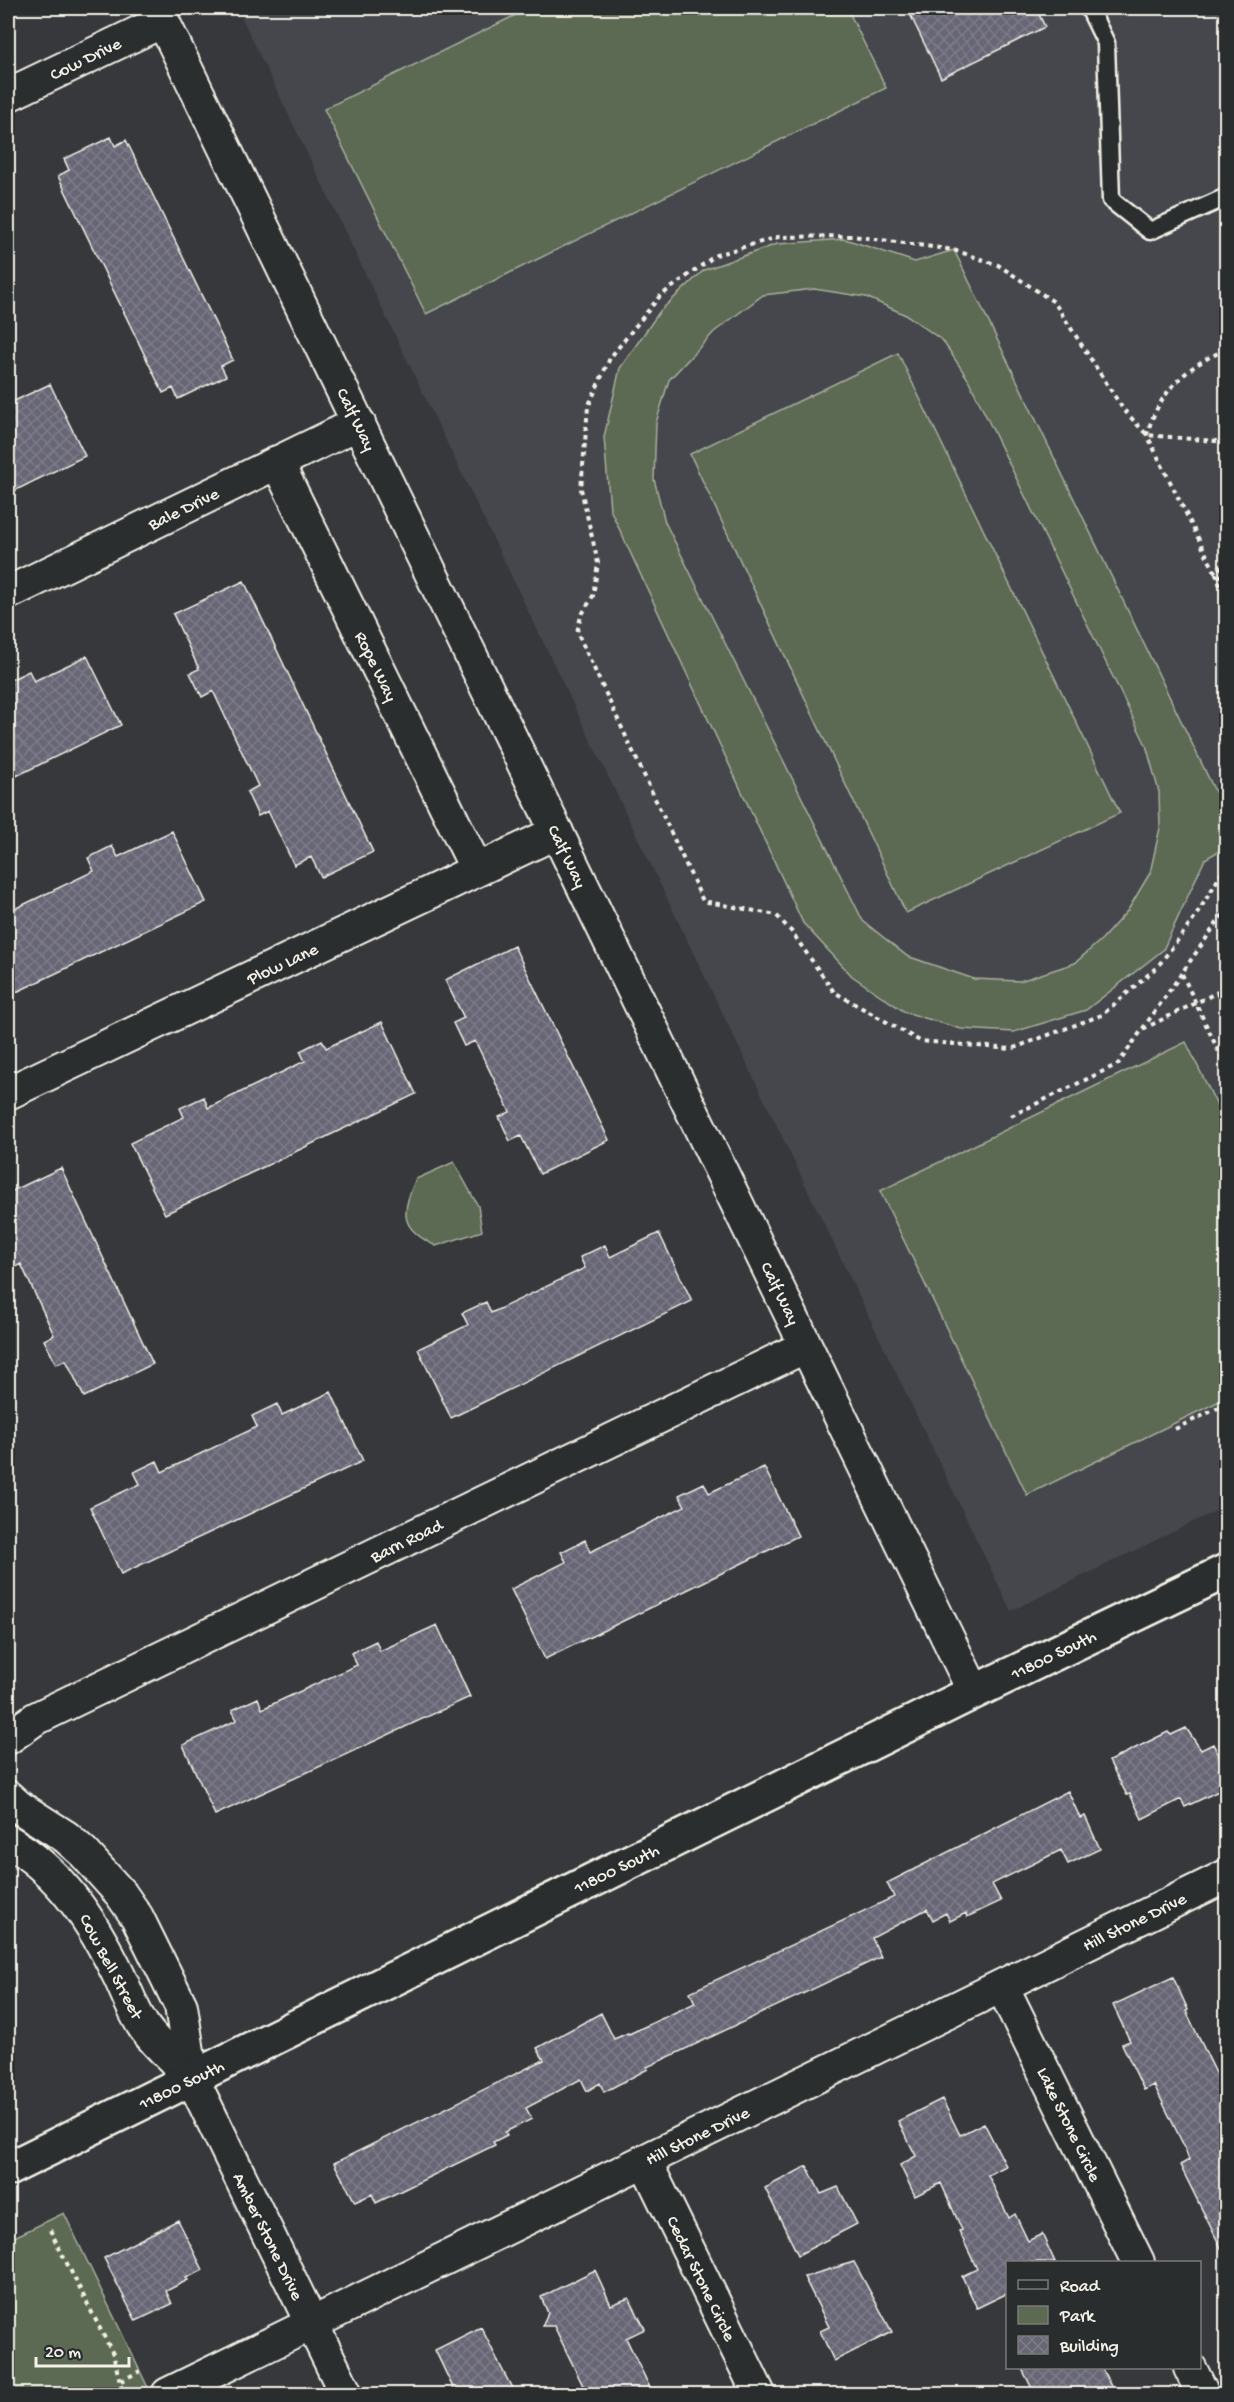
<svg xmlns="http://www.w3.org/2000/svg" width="1234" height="2402" font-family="'Gochi Hand',sans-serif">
  <defs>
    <pattern id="building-cross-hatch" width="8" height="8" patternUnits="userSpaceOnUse" patternTransform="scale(1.5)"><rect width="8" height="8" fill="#676675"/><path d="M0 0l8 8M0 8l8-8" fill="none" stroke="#7d7c89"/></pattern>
  </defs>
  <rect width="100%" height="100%" fill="#36383c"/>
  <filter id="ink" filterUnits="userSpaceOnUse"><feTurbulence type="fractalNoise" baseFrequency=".0167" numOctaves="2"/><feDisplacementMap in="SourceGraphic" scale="12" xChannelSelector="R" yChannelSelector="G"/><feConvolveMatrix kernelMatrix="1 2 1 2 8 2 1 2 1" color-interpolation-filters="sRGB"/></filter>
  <g filter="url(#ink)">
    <!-- built -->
    <path fill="#45464d" d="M 237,8 L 1226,8 L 1226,1506 L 1011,1611 Z"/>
    <!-- park -->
    <path fill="#5d6a52" stroke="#a8ae9d" stroke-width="1.5" fill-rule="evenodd" d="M 530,8 L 847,8 L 886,88 L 426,314 L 324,109 Z
      M 845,239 L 915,262 L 954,250 L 1226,814 L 1226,847 L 1205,859 L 1163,950 L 1086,1010 L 1014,1032 L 961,1029 L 905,1012 L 852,976 L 803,923 L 610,509 L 604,437 L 620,368 L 660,311 L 704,270 L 777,244 ZM 814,289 L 866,297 L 908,316 L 943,341 L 968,379 L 1146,745 L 1159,792 L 1160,828 L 1150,873 L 1128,910 L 1102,939 L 1075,963 L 1020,981 L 974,979 L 907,956 L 863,921 L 665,522 L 654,479 L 656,423 L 669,380 L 714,332 L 763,295 Z
      M 898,353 L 1120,813 L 906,913 L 690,454 Z
      M 1186,1042 L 1226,1124 L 1226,1398 L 1027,1495 L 880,1191 Z
      M 454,1162 L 478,1206 L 482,1231 L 436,1246 C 400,1229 400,1213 416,1179 Z
      M 64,2213 L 140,2371 L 151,2394 L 8,2394 L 8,2240 Z"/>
    <!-- building -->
    <path fill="url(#building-cross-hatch)" stroke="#f4f1e8" stroke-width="1.5" d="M 907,8 L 1036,8 L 1045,27 L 941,78 Z
      M 111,137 L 115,146 L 126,140 L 233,360 L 221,366 L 226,376 L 178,399 L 173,388 L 163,393 L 58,176 L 69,170 L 64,159 Z
      M 50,384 L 85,456 L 8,494 L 8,404 Z
      M 244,581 L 373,852 L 321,877 L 311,857 L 294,865 L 268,811 L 258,816 L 247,792 L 258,786 L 213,691 L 202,697 L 190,673 L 199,669 L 173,614 Z
      M 87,656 L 121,725 L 8,780 L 8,681 L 29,671 L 34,681 Z
      M 172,831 L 206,902 L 8,996 L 8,912 L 94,871 L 88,858 L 112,846 L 118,857 Z
      M 514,946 L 609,1140 L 540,1174 L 521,1136 L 510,1141 L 499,1117 L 510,1112 L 475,1041 L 464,1046 L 453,1023 L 464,1018 L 445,980 Z
      M 382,1022 L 416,1094 L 165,1214 L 130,1143 L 184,1117 L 180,1108 L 204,1097 L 208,1108 L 305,1061 L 300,1051 L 322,1040 L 326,1048 Z
      M 61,1168 L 153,1364 L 84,1397 L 66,1360 L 56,1364 L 44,1340 L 54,1335 L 21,1264 L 8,1271 L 8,1193 Z
      M 659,1233 L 692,1301 L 451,1418 L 418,1349 L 468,1325 L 462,1313 L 486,1302 L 491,1313 L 585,1268 L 580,1257 L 605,1245 L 610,1257 Z
      M 331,1392 L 363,1461 L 121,1574 L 90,1507 L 140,1484 L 134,1472 L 157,1461 L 162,1472 L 257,1427 L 252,1416 L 277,1404 L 282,1415 Z
      M 764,1467 L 798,1536 L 545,1659 L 511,1589 L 566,1562 L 561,1552 L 585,1540 L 590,1552 L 685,1506 L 679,1495 L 704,1483 L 709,1493 Z
      M 437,1625 L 470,1697 L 215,1815 L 183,1745 L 237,1720 L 232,1710 L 258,1698 L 262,1709 L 357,1665 L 351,1653 L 376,1641 L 380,1651 Z
      M 1186,1728 L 1201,1750 L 1213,1744 L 1227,1771 L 1227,1787 L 1185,1807 L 1181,1799 L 1142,1819 L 1130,1794 L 1127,1795 L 1109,1761 L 1168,1732 L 1171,1735 Z
      M 1068,1791 L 1080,1818 L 1085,1816 L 1100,1849 L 1068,1864 L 1061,1850 L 992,1884 L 1001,1901 L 967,1917 L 966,1913 L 950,1921 L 946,1913 L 933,1920 L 927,1909 L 872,1938 L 881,1957 L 647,2067 L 648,2069 L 604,2092 L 600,2083 L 587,2091 L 581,2079 L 526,2108 L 532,2119 L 505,2132 L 507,2135 L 493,2142 L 495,2145 L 376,2203 L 372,2194 L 355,2202 L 334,2163 L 544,2060 L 537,2048 L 601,2013 L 614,2039 L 628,2033 L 629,2034 L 695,2003 L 690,1992 L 894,1897 L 887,1883 Z
      M 1173,1977 L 1188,2010 L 1186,2011 L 1227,2096 L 1227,2260 L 1180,2165 L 1189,2160 L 1184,2146 L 1154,2085 L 1144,2090 L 1122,2044 L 1130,2041 L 1113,2005 Z
      M 942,2099 L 960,2135 L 984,2123 L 1006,2166 L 988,2175 L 1009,2218 L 1015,2214 L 1028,2241 L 1042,2234 L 1055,2262 L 1008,2262 L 1008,2293 L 977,2308 L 962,2276 L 977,2269 L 959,2231 L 962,2230 L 941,2183 L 915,2196 L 900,2165 L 916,2156 L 898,2121 Z
      M 807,2166 L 821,2194 L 838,2187 L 857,2224 L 798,2255 L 765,2188 Z
      M 178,2220 L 203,2270 L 186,2278 L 188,2280 L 166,2291 L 172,2304 L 136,2321 L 104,2258 Z
      M 854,2262 L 892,2332 L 834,2361 L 820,2331 L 829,2327 L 804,2277 Z
      M 595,2270 L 611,2305 L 629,2298 L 645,2329 L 626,2338 L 653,2394 L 587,2394 L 554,2326 L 542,2326 L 548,2313 L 541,2297 Z
      M 481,2327 L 502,2369 L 515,2394 L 456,2394 L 435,2350 Z
      M 1021,2367 L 1101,2367 L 1115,2394 L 1035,2394 Z"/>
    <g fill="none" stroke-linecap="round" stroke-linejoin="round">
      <!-- service casing -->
      <g stroke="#f4f1e8" stroke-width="21">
        <path id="service" d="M 1089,8 L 1106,43 L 1111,200 L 1150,231 L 1226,197"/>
      </g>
      <!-- minor casing -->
      <g stroke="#f4f1e8" stroke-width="36">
        <path id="minor" d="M 8,95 L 163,21 L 974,1692
          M 277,462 L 477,870
          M 8,593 L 359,423
          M 8,1093 L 557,832
          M 8,1738 L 35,1719 L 806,1346
          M 8,1797 L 19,1807 L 66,1837 L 84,1853 L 121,1894 L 137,1917 L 181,2006 L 192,2078 L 346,2394
          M 8,1841 C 62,1873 93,1922 120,1978 C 127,1993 133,2010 142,2024 C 152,2041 178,2063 192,2078
          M 1002,1986 L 1138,2262
          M 645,2161 L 759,2394
          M 1190,2368 L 1203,2394
          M 168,2394 L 1226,1876"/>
      </g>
      <!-- primary casing -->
      <g stroke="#f4f1e8" stroke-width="38">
        <path id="primary" d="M 8,2169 L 974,1692 L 1226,1571"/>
      </g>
      <!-- path -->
      <path stroke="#f4f1e8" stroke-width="4" stroke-dasharray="4.5 4.5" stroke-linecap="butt" d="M 1226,350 C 1188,364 1157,394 1147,435 L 1216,574 L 1226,578
        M 1226,442 L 1147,435 L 1123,409 L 1054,302 L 998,265 L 954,250 L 853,236 L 778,237 L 716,255 L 660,296 L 610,358 L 588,407 L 581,489 L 598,563 L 593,596 L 581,616 L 577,632 L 703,901 L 776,915 L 791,931 L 834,992 L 920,1041 L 1011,1049 L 1102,1015 L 1158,966 L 1194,919 L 1226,866
        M 1226,558 L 1216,574 L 1226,603
        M 1182,974 L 1226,1067
        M 1217,993 L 1226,1013
        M 1143,1029 L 1226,988
        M 1011,1116 L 1118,1064 L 1226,910
        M 1175,1429 L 1226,1404
        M 50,2230 L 113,2354 L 123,2394
        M 121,2381 L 140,2371"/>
      <!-- service -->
      <use href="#service" stroke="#2a2d2e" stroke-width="16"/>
      <!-- minor -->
      <use href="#minor" stroke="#2a2d2e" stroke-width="32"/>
      <!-- primary -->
      <use href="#primary" stroke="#2a2d2e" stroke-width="33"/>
    </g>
  </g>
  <g text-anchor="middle" stroke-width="4.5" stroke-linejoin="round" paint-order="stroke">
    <!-- street labels -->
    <g font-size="18" fill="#f4f1e8" stroke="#2a2d2e">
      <text transform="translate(85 58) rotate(-26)" y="6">Cow Drive</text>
      <text transform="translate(357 419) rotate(64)" y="6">Calf Way</text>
      <text transform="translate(183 508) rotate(-26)" y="6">Bale Drive</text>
      <text transform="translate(377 666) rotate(64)" y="6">Rope Way</text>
      <text transform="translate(568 856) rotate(64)" y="6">Calf Way</text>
      <text transform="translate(282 963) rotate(-25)" y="6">Plow Lane</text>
      <text transform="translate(781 1293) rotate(64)" y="6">Calf Way</text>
      <text transform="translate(406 1540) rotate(-26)" y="6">Barn Road</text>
      <text transform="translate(1053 1654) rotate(-26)" y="6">11800 South</text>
      <text transform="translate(616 1868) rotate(-26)" y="6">11800 South</text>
      <text transform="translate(1134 1921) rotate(-26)" y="6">Hill Stone Drive</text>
      <text transform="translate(112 1966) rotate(62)" y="6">Cow Bell Street</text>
      <text transform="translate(181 2084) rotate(-26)" y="6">11800 South</text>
      <text transform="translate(1070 2124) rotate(64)" y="6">Lake Stone Circle</text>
      <text transform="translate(697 2135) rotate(-26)" y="6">Hill Stone Drive</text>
      <text transform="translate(269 2236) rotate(64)" y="6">Amber Stone Drive</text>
      <text transform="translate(702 2278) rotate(64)" y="6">Cedar Stone Circle</text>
    </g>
  </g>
  <!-- margin -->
  <rect width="1234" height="2402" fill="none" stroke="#2a2d2e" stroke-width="30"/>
  <rect x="15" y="15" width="1204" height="2372" fill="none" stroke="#f4f1e8" stroke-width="2" filter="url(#ink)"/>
  <!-- legend -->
  <rect x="1006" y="2261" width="195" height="108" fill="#2a2d2e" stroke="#7b7b78" stroke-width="1.5"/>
  <rect x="1018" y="2280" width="30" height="9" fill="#2a2d2e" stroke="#7b7b78" stroke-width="1.5"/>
  <text x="1060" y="2291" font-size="18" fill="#f4f1e8">Road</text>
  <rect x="1018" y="2306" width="30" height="18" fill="#5d6a52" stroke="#7b7b78" stroke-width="1.5"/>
  <text x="1060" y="2321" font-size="18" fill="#f4f1e8">Park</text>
  <rect x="1018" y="2336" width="30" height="18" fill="url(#building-cross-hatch)" stroke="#7b7b78" stroke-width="1.5"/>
  <text x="1060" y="2351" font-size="18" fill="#f4f1e8">Building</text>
  <!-- scale -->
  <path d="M36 2357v9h93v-9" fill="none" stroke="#f4f1e8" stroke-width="3"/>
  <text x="45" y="2357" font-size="18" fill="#f4f1e8" stroke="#2a2d2e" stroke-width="4.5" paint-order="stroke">20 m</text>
</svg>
